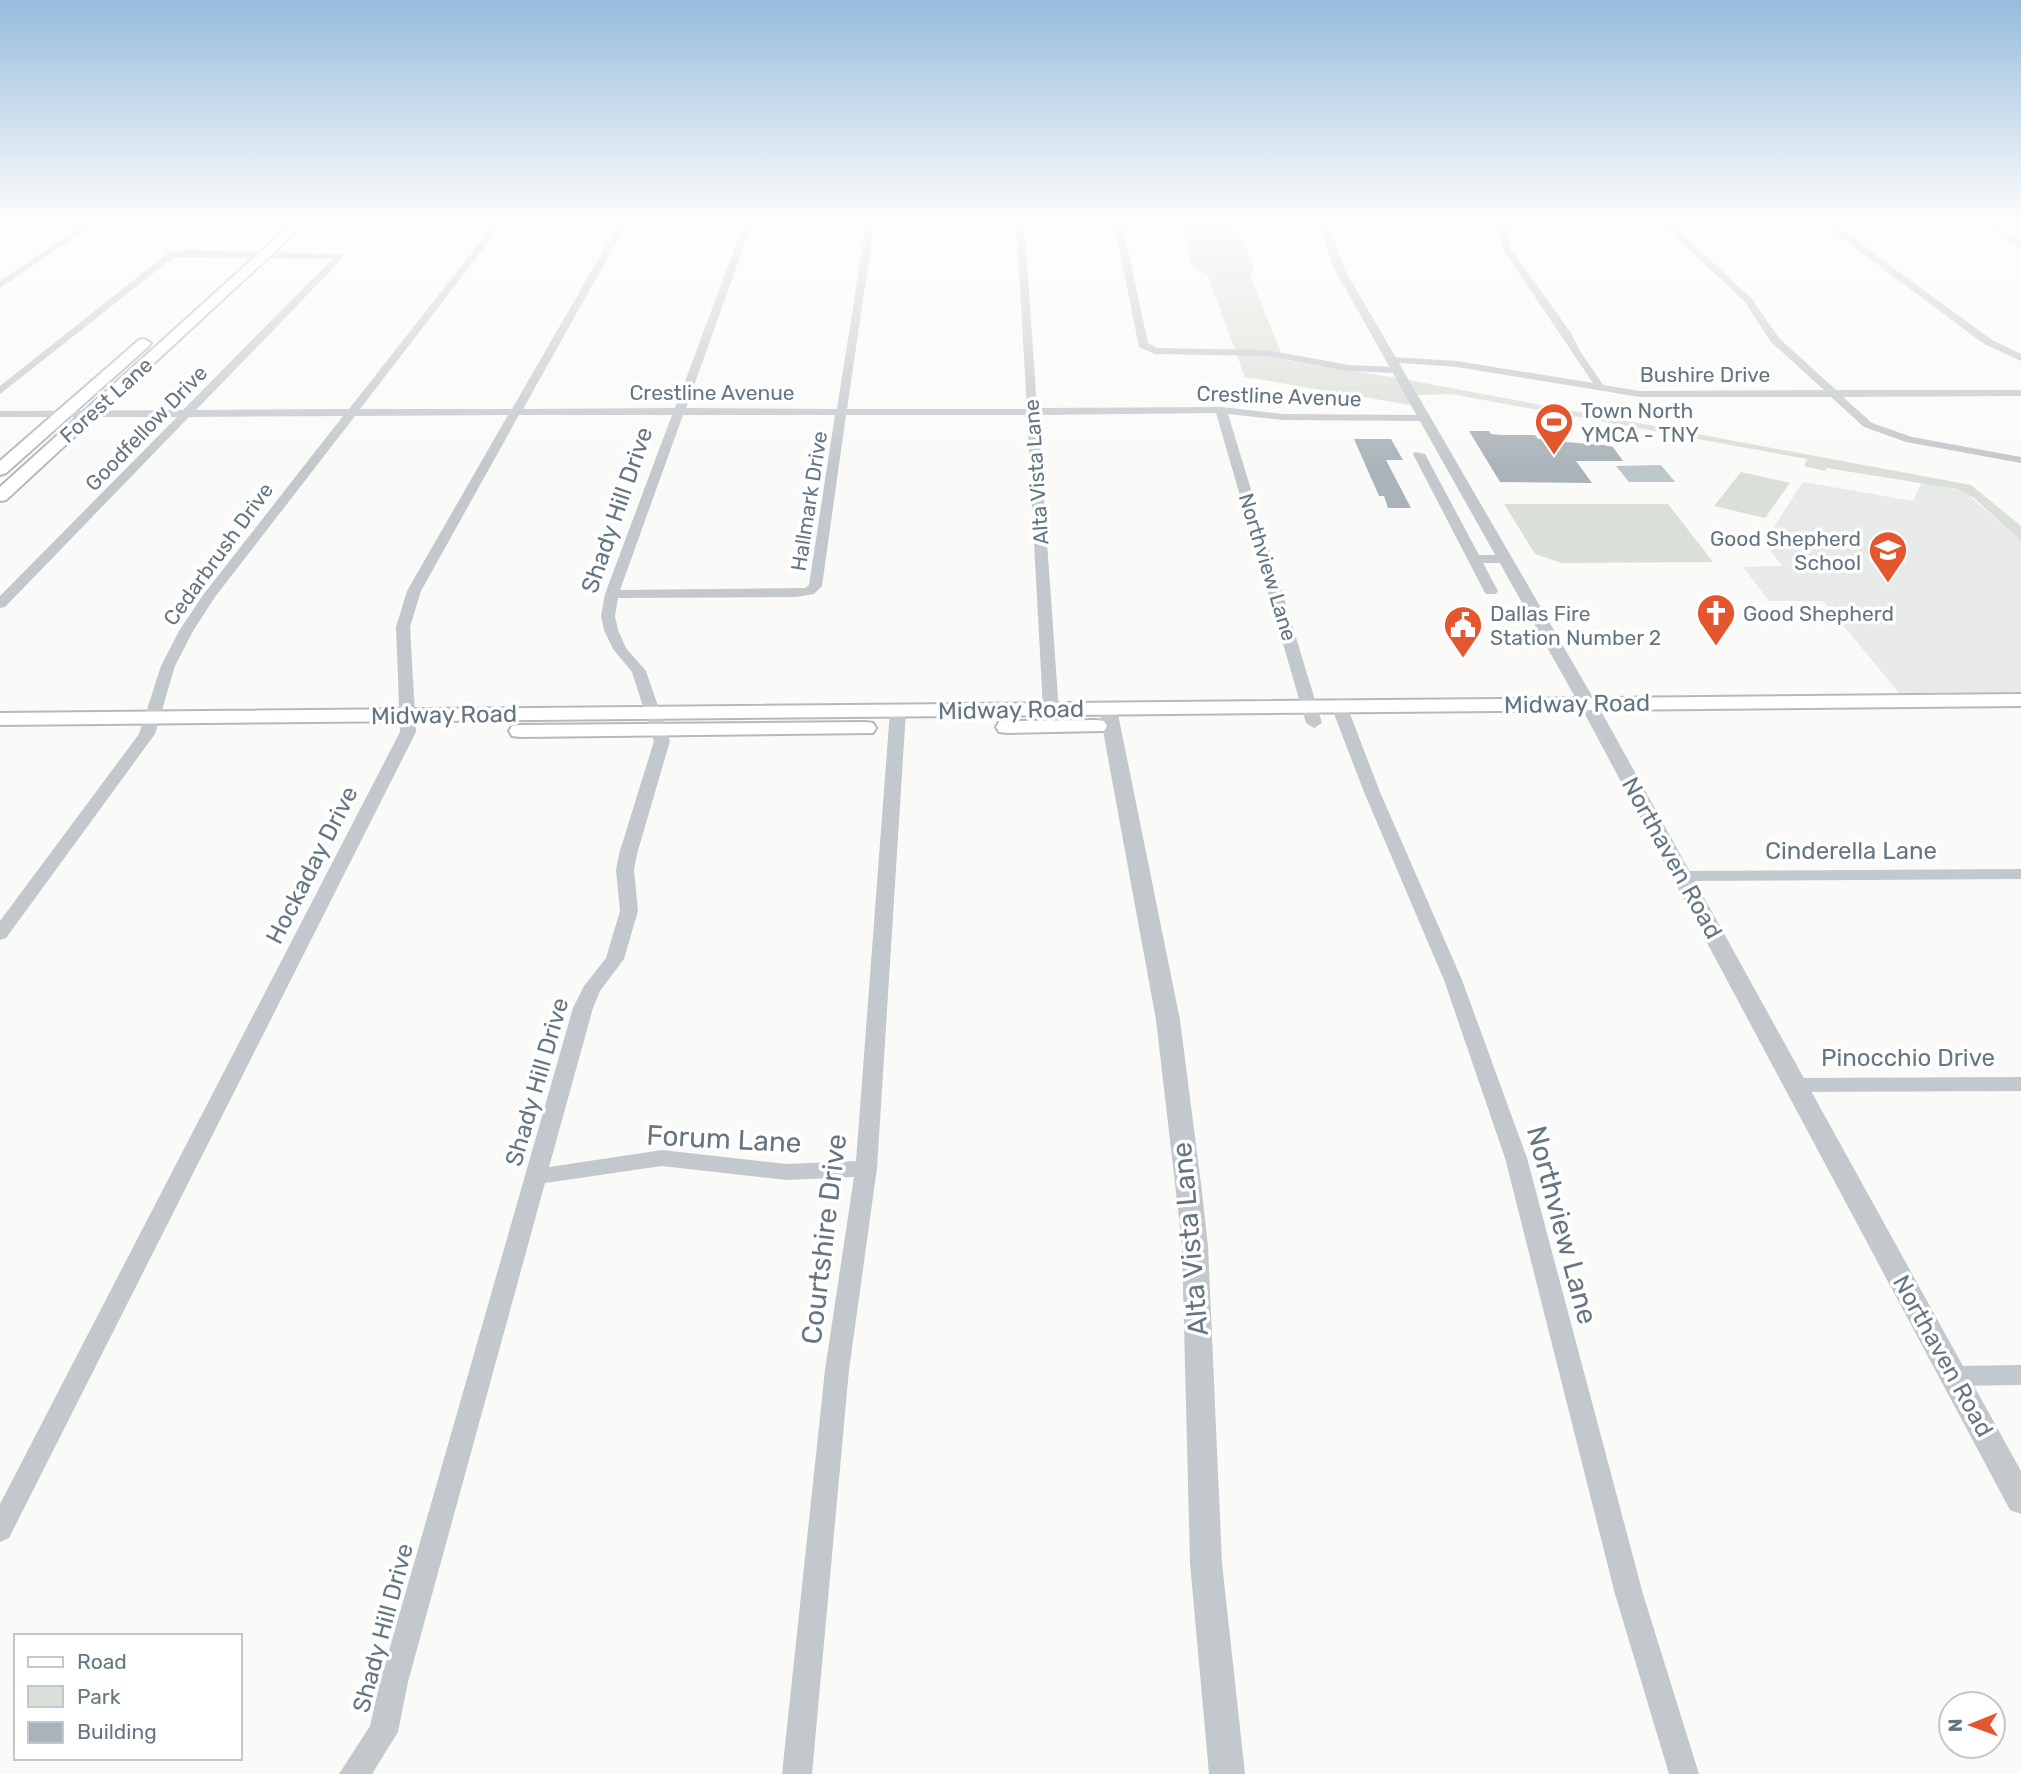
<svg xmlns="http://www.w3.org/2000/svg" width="2021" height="1774" viewBox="0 0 2021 1774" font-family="Rubik,sans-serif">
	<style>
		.built { fill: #e8e9e9 }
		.green { fill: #dadfd7 }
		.water { fill: #bbc7cb }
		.building { fill: #aab3b9 }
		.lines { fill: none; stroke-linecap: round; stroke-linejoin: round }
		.secondary-casing { stroke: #b3babf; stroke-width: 4 }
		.minor { fill: #c3c8cc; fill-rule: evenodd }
		.tertiary { fill: #c3c8cc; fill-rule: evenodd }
		.secondary { fill: #fff; fill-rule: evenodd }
		.labels { text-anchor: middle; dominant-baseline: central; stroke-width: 7; stroke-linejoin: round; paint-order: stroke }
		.far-street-label { font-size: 21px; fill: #657683; stroke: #fff }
		.far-poi-label { font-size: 21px; fill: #657683; stroke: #fff; text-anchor: start }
		.street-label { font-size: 24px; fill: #657683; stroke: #fff }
		.near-street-label { font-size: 28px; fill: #657683; stroke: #fff }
	</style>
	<rect width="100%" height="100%" fill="#fafaf8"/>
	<path class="built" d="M 1922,481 L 1965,492 L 2021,541 L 2021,692 L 1899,693 L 1823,601 L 1769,601 L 1743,567 L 1782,566 L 1764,542 L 1803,482 L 1913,501 Z"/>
	<path class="green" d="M 1183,218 L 1229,218 L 1253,263 L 1254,269 L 1250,276 L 1284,360 L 1397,378 L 1411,405 L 1245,377 L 1207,274 L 1194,269 L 1182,231 L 1181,227 L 1186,226 Z
		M 1408,380 L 1971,485 L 2021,526 L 2021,541 L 1974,498 L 1957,489 L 1827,468 L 1825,471 L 1804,466 L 1807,459 L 1451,394 L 1418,395 Z
		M 1741,472 L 1790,483 L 1765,518 L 1714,506 Z
		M 1504,504 L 1668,504 L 1713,562 L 1562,563 L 1535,554 Z"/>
	<path class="water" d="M 1661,465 L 1675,482 L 1629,482 L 1616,466 Z"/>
	<path class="building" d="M 1469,431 L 1489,431 L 1491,434 L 1502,435 L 1535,435 L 1538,439 L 1563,438 L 1565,442 L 1604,445 L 1613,447 L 1623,461 L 1576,461 L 1592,483 L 1500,482 Z
		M 1354,439 L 1391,439 L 1403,460 L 1386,460 L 1411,508 L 1388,508 L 1384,496 L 1379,496 Z"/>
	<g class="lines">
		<g class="secondary-casing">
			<path id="secondary" d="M 298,218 L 311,218 L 6,500 L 0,501 L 0,487 Z
				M 144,339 L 151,343 L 149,346 L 6,473 L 0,475 L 0,461 L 139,340 Z
				M 2021,694 L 2021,706 L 0,725 L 0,713 Z
				M 1096,720 L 1104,721 L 1107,726 L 1104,731 L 1007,733 L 999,732 L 996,727 L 999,722 L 1007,721 Z
				M 865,722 L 873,723 L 876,728 L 873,733 L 520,737 L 512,736 L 509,731 L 512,726 L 520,725 Z"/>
		</g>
		<path class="minor" d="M 93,218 L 103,218 L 0,288 L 0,281 Z
			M 499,218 L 507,218 L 360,409 L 512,409 L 622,218 L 630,218 L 523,409 L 675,408 L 746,218 L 754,218 L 686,408 L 837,409 L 867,218 L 875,218 L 847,409 L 1027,409 L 1016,218 L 1024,218 L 1037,408 L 1221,407 L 1283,414 L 1424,415 L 1430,418 L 1424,421 L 1283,420 L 1228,414 L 1322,723 L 1314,728 L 1306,723 L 1216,413 L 1038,415 L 1060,726 L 1057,729 L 1052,731 L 1044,726 L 1027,415 L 846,415 L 822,586 L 814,594 L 796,597 L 618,598 L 615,616 L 618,630 L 626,648 L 646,671 L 670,741 L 637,854 L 634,870 L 638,911 L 624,959 L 600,991 L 593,1008 L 549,1167 L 662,1150 L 787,1164 L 856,1161 L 890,711 L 898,706 L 906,711 L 877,1168 L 849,1370 L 812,1774 L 782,1774 L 825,1370 L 854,1177 L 787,1180 L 662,1166 L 545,1183 L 408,1682 L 398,1732 L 372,1774 L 339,1774 L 370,1726 L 380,1682 L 573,1008 L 584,986 L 606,958 L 620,911 L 616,870 L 619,854 L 654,741 L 632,672 L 613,649 L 604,630 L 601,616 L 605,594 L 672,415 L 519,415 L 421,591 L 410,627 L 416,732 L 9,1538 L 0,1542 L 0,1504 L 400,732 L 396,627 L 407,591 L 508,415 L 355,416 L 215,597 L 193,631 L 175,666 L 155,734 L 6,938 L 0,940 L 0,921 L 139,734 L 161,666 L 179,631 L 203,595 L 343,416 L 189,417 L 5,607 L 0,608 L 0,596 L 177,417 L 0,417 L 0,411 L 183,410 L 332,259 L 174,257 L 0,394 L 0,386 L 168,253 L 185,250 L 339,254 L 342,255 L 342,259 L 196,410 L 349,409 ZM 683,415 L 835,415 L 809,585 L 805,588 L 620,590 Z
			M 1113,218 L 1121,218 L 1148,343 L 1157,348 L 1266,350 L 1349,365 L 1397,367 L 1402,370 L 1397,373 L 1349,371 L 1266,356 L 1155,354 L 1139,347 Z
			M 1503,218 L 1511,218 L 1508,235 L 1510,248 L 1571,333 L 1580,351 L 1603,385 L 1640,391 L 1824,390 L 1771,342 L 1745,302 L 1656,218 L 1665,218 L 1751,298 L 1779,338 L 1836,390 L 2021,390 L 2021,396 L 1843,397 L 1872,423 L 1912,437 L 2021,457 L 2021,463 L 1906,442 L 1864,427 L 1831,397 L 1640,397 L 1457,367 L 1388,362 L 1387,360 L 1392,357 L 1457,361 L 1593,383 L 1502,248 L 1500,235 Z
			M 1815,218 L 1825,218 L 1992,340 L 2021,354 L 2021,361 L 1984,344 Z
			M 1973,218 L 1983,218 L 2021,242 L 2021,249 Z
			M 1415,452 L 1425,454 L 1479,555 L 1505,555 L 1511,559 L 1505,563 L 1483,563 L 1498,591 L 1496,594 L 1486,594 L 1484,591 L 1413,454 Z
			M 1339,701 L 1347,706 L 1380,792 L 1462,980 L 1527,1158 L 1643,1594 L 1699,1774 L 1669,1774 L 1615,1594 L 1505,1158 L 1444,980 L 1364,792 L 1331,706 Z
			M 2021,869 L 2021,879 L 1681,881 L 1672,876 L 1681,871 Z
			M 2021,1077 L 2021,1091 L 1795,1092 L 1788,1090 L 1785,1085 L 1788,1080 L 1795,1078 Z
			M 2021,1365 L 2021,1385 L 1954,1386 L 1945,1383 L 1942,1376 L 1945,1369 L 1954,1366 Z"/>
		<path class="tertiary" d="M 1316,218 L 1326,218 L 1345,270 L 1606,720 L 2021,1471 L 2021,1514 L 2010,1510 L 1588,720 L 1335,270 Z
			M 1108,704 L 1117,709 L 1180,1020 L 1202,1192 L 1208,1246 L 1222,1563 L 1245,1774 L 1209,1774 L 1190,1563 L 1182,1246 L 1176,1192 L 1156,1020 L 1099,709 Z"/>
		<use href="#secondary" class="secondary"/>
	</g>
	<linearGradient id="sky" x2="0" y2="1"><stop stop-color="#96bcdc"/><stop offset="0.47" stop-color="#fdfdfc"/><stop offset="1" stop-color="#fdfdfc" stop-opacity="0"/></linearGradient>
	<rect width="2021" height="467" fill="url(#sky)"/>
	<defs>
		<g id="stadium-pin" transform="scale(2.0125)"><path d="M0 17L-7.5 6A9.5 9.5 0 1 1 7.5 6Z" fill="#e4572e" stroke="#fff"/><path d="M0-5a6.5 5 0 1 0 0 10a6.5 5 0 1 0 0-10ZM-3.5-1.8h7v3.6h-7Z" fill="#fff"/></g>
		<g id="school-pin" transform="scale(2.0125)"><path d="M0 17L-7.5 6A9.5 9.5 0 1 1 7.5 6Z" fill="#e4572e" stroke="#fff"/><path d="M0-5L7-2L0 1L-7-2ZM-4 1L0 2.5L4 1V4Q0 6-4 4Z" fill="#fff"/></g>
		<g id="church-pin" transform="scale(2.0125)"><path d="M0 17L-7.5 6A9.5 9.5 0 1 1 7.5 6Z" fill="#e4572e" stroke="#fff"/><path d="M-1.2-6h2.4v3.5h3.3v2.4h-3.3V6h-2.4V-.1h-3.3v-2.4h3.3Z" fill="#fff"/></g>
		<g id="civic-pin" transform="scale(2.0125)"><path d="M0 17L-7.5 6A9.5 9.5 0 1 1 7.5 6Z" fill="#e4572e" stroke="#fff"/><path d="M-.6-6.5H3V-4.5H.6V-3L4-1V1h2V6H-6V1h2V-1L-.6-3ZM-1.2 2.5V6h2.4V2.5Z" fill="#fff"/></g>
	</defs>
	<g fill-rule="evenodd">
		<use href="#stadium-pin" x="1554" y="422"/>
		<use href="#school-pin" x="1888" y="550"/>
		<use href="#church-pin" x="1716" y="613"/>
		<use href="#civic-pin" x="1463" y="625"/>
	</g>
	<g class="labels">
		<g class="far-street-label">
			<text x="1705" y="374">Bushire Drive</text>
			<text x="712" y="392">Crestline Avenue</text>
			<text transform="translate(1279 396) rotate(2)">Crestline Avenue</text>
			<text transform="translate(106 400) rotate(-42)">Forest Lane</text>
			<text transform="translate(146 428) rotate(-46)">Goodfellow Drive</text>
			<text transform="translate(1036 472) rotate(-94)">Alta Vista Lane</text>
			<text transform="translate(809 501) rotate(-81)">Hallmark Drive</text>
			<text transform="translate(218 554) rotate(-54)">Cedarbrush Drive</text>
			<text transform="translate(1268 567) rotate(73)">Northview Lane</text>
		</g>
		<g class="far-poi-label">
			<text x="1581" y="410">Town North<tspan x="1581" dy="24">YMCA - TNY</tspan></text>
			<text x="1861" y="538" text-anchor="end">Good Shepherd<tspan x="1861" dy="24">School</tspan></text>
			<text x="1490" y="613">Dallas Fire<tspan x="1490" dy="24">Station Number 2</tspan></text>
			<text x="1743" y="613">Good Shepherd</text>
		</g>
		<g class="street-label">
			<text transform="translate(617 510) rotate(-71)">Shady Hill Drive</text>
			<text transform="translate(1577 704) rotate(-1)">Midway Road</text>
			<text transform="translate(1011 710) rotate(-1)">Midway Road</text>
			<text transform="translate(444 715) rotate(-1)">Midway Road</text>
			<text x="1851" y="851">Cinderella Lane</text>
			<text transform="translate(1672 858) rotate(61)">Northaven Road</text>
			<text transform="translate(312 865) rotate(-63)">Hockaday Drive</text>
			<text x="1908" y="1058">Pinocchio Drive</text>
			<text transform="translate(537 1082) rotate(-74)">Shady Hill Drive</text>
			<text transform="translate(1943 1356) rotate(61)">Northaven Road</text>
			<text transform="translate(383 1628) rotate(-75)">Shady Hill Drive</text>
		</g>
		<g class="near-street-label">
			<text transform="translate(724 1139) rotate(3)">Forum Lane</text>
			<text transform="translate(1562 1225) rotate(75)">Northview Lane</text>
			<text transform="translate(824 1239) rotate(-83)">Courtshire Drive</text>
			<text transform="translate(1190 1239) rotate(-95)">Alta Vista Lane</text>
		</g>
	</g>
	<rect x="14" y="1634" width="228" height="126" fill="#ffffff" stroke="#c1c8cd" stroke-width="2"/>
	<rect x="28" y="1657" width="35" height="10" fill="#ffffff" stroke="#c1c8cd" stroke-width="2"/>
	<text x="77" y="1669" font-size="21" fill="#657683">Road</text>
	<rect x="28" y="1686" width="35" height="21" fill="#dadfd7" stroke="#c1c8cd" stroke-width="2"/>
	<text x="77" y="1704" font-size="21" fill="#657683">Park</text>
	<rect x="28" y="1722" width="35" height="21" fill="#aab3b9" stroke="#c1c8cd" stroke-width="2"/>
	<text x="77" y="1739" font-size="21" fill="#657683">Building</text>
	<g transform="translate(1972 1725) rotate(269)"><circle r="33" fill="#ffffff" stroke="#c1c8cd" stroke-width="2"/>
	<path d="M0-5L12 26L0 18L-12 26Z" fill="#e4572e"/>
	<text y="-10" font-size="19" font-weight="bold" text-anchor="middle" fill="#657683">N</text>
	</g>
</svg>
